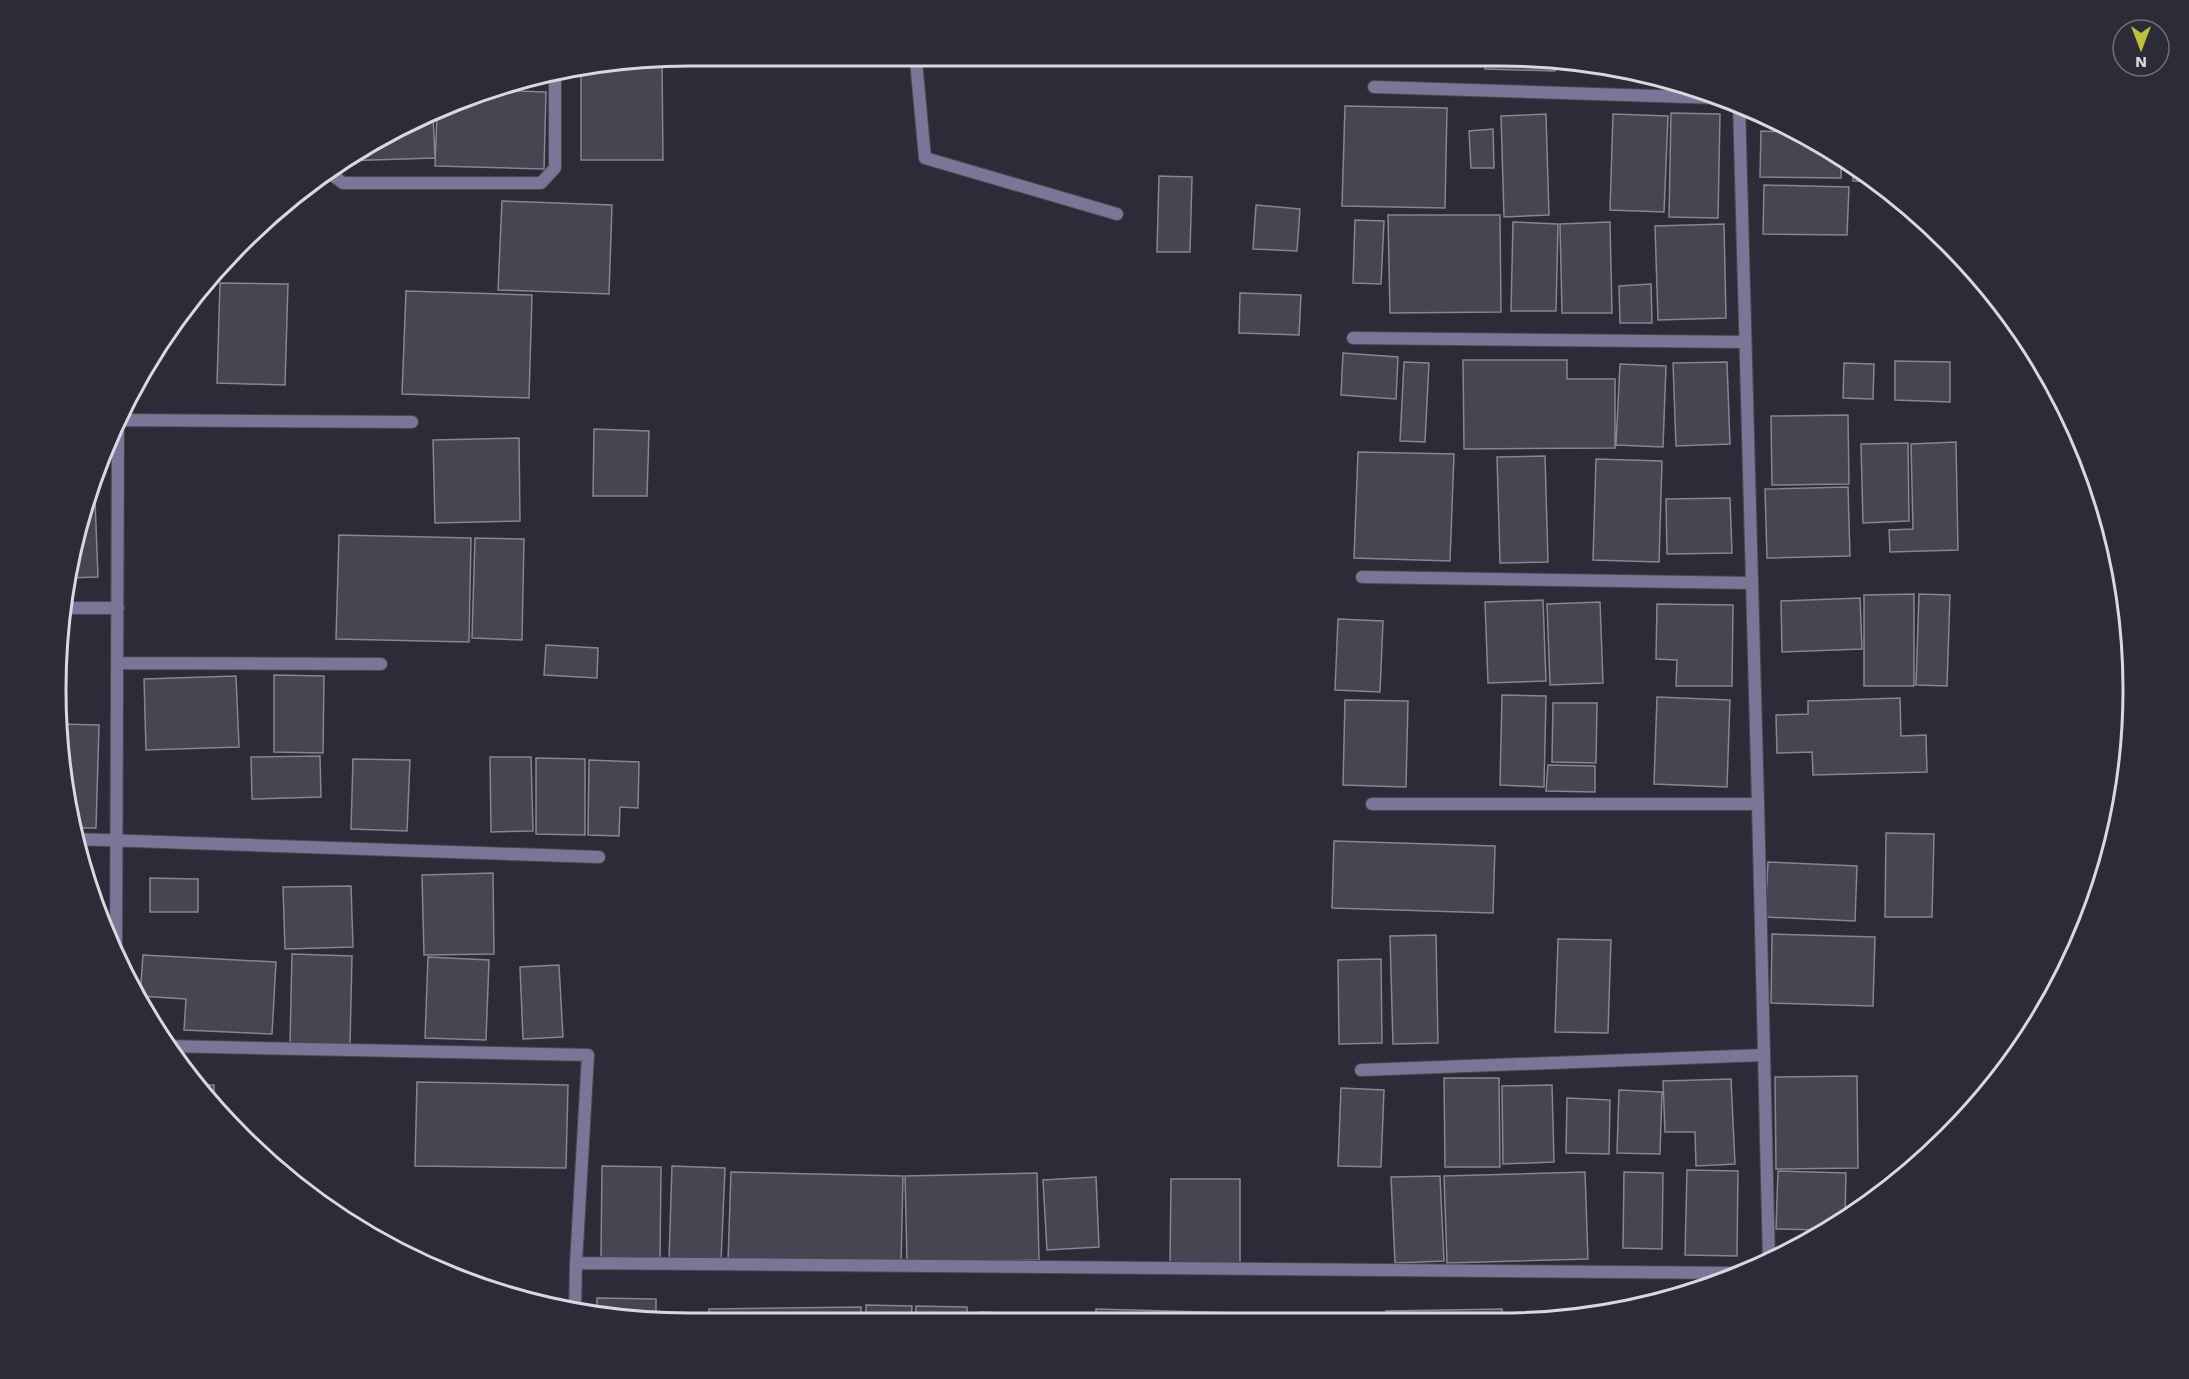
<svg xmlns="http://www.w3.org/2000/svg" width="2189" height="1379" viewBox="0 0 2189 1379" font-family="'Work Sans',sans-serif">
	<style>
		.building { fill: #464552; stroke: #868594; stroke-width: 1.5 }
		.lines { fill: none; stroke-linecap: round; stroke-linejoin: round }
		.street-casing { stroke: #484752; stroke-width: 14 }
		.street { stroke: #7a7697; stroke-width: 12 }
		.rim { fill: none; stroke: #d9d8e0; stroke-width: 3 }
	</style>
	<rect width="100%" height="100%" fill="#2c2b37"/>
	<path class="building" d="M 606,61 L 662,61 L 663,160 L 581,160 L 581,67 Z
		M 1485,61 L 1555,61 L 1555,71 L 1485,69 Z
		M 1560,61 L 1582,61 L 1596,65 L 1560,66 Z
		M 1616,70 L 1640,76 L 1616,76 Z
		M 485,90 L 546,92 L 544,169 L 435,166 L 437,113 Z
		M 1345,106 L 1447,108 L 1445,208 L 1342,206 Z
		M 1671,113 L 1720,114 L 1718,218 L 1669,217 Z
		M 1546,114 L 1549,215 L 1504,217 L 1501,116 Z
		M 1613,114 L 1668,116 L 1664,212 L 1610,210 Z
		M 433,115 L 435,158 L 340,161 Z
		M 1493,129 L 1494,168 L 1471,168 L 1469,131 Z
		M 1761,131 L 1790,132 L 1841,161 L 1841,178 L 1760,177 Z
		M 1853,168 L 1877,182 L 1853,181 Z
		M 1159,176 L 1192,177 L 1190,252 L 1157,252 Z
		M 1764,185 L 1849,187 L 1847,235 L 1763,234 Z
		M 502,201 L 612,205 L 609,294 L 498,290 Z
		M 1256,205 L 1300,209 L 1297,251 L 1253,249 Z
		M 1388,215 L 1500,215 L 1501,312 L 1390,313 Z
		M 1355,220 L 1384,221 L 1381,284 L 1353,283 Z
		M 1513,222 L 1558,224 L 1556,311 L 1511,311 Z
		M 1610,222 L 1612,313 L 1562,313 L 1560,224 Z
		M 1724,224 L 1726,318 L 1658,320 L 1655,226 Z
		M 220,283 L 288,284 L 285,385 L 217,383 Z
		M 1651,284 L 1652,323 L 1620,323 L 1619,286 Z
		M 406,291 L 532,295 L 529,398 L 402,394 Z
		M 1240,293 L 1301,295 L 1299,335 L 1239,333 Z
		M 1343,353 L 1398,357 L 1396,399 L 1341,395 Z
		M 1463,360 L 1567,360 L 1567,379 L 1615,379 L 1615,448 L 1464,449 Z
		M 1895,361 L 1950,362 L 1950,402 L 1895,400 Z
		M 1404,362 L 1429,363 L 1425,442 L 1400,441 Z
		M 1727,362 L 1730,444 L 1676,446 L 1673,363 Z
		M 1844,363 L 1874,364 L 1873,399 L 1843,398 Z
		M 1620,364 L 1666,366 L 1663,447 L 1616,445 Z
		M 1848,415 L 1849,484 L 1772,485 L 1771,416 Z
		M 594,429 L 649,431 L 647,496 L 593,496 Z
		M 519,438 L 520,521 L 435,523 L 433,440 Z
		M 1956,442 L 1958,550 L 1890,552 L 1889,530 L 1913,529 L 1911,444 Z
		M 1908,443 L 1909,521 L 1863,523 L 1861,444 Z
		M 1358,452 L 1454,454 L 1450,561 L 1354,558 Z
		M 1545,456 L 1548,562 L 1500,563 L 1497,457 Z
		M 1596,459 L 1662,461 L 1659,562 L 1593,560 Z
		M 94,474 L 98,577 L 66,578 L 68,566 L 89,485 Z
		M 1848,487 L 1850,556 L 1767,558 L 1765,489 Z
		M 1730,498 L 1732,553 L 1667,554 L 1666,499 Z
		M 339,535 L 471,538 L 469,642 L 336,639 Z
		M 475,538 L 524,539 L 522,640 L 472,638 Z
		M 1914,594 L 1914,686 L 1864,686 L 1864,595 Z
		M 1919,594 L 1950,595 L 1947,686 L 1916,685 Z
		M 1860,598 L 1862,649 L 1782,652 L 1781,601 Z
		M 1543,600 L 1546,681 L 1488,683 L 1485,602 Z
		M 1600,602 L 1603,683 L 1550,685 L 1547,604 Z
		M 1657,604 L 1733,605 L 1732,686 L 1676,686 L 1677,660 L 1656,659 Z
		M 1338,619 L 1383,621 L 1380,692 L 1335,690 Z
		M 546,645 L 598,648 L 597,678 L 544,675 Z
		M 274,675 L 324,676 L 323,753 L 274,752 Z
		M 236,676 L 239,747 L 146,750 L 144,679 Z
		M 1502,695 L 1546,696 L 1544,787 L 1500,785 Z
		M 1657,697 L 1730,700 L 1727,787 L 1654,784 Z
		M 1900,698 L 1901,736 L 1926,735 L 1927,772 L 1813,775 L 1812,752 L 1777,753 L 1776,715 L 1808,714 L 1808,701 Z
		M 1345,700 L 1408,701 L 1406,787 L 1343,785 Z
		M 1553,703 L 1597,703 L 1596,763 L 1552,762 Z
		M 60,724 L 99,725 L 96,828 L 74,828 Z
		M 320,756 L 321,797 L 252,799 L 251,757 Z
		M 490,757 L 531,757 L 533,831 L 491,832 Z
		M 536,758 L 585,759 L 585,835 L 536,834 Z
		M 353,759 L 410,760 L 407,831 L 351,829 Z
		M 589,760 L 639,762 L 638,808 L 620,807 L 619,836 L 588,835 Z
		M 1548,765 L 1595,766 L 1595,792 L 1546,791 Z
		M 1886,833 L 1934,834 L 1932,917 L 1885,917 Z
		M 1334,841 L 1495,846 L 1493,913 L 1332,908 Z
		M 1768,862 L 1857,866 L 1855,921 L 1765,917 Z
		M 493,873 L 494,954 L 424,955 L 422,875 Z
		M 150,878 L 198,879 L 198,912 L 150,912 Z
		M 351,886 L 353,947 L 285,949 L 283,887 Z
		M 1772,934 L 1875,937 L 1873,1006 L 1771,1003 Z
		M 1436,935 L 1438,1043 L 1393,1044 L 1390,936 Z
		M 1558,939 L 1611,940 L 1608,1033 L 1555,1032 Z
		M 292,954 L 352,956 L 350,1045 L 290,1043 Z
		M 143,955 L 276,962 L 272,1034 L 184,1030 L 186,999 L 140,996 Z
		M 428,957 L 489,960 L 486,1040 L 425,1038 Z
		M 1381,959 L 1382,1043 L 1339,1044 L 1338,960 Z
		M 559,965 L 563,1037 L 523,1039 L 520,967 Z
		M 1857,1076 L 1858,1168 L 1776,1169 L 1775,1077 Z
		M 1444,1078 L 1499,1078 L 1500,1167 L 1445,1167 Z
		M 1731,1079 L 1735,1164 L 1696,1166 L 1695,1132 L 1665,1132 L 1663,1081 Z
		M 417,1082 L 568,1085 L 566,1168 L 415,1166 Z
		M 198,1085 L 214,1085 L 214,1105 Z
		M 1552,1085 L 1554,1162 L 1503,1164 L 1502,1086 Z
		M 1341,1088 L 1384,1090 L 1381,1167 L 1338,1166 Z
		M 1619,1090 L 1662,1092 L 1660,1154 L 1617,1153 Z
		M 1567,1098 L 1610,1100 L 1609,1154 L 1566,1153 Z
		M 602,1166 L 661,1167 L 660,1259 L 601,1258 Z
		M 672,1166 L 725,1168 L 721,1261 L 669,1260 Z
		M 1687,1170 L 1738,1171 L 1737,1256 L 1685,1255 Z
		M 1778,1171 L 1846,1173 L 1845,1215 L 1822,1230 L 1776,1229 Z
		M 731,1172 L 903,1176 L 901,1266 L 728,1261 Z
		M 1585,1172 L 1588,1259 L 1447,1263 L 1444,1176 Z
		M 1624,1172 L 1663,1173 L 1662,1249 L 1623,1248 Z
		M 1037,1173 L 1039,1260 L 907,1263 L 905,1176 Z
		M 1440,1176 L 1444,1261 L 1395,1263 L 1391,1177 Z
		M 1096,1177 L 1099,1247 L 1047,1250 L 1043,1180 Z
		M 1171,1179 L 1240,1179 L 1240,1263 L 1170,1263 Z
		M 597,1298 L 656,1299 L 656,1318 L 607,1318 L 597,1315 Z
		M 866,1305 L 912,1306 L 911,1319 L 866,1319 Z
		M 1644,1305 L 1610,1311 L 1610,1307 Z
		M 916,1306 L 967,1307 L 967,1320 L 916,1319 Z
		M 861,1307 L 861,1319 L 709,1319 L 709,1309 Z
		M 1096,1309 L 1240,1313 L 1240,1321 L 1096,1320 Z
		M 1502,1309 L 1503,1322 L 1386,1321 L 1386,1311 Z
		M 1579,1311 L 1605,1312 L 1579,1316 Z
		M 980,1312 L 1030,1314 L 1030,1320 L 979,1320 Z
		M 1514,1314 L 1560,1315 L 1560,1319 L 1541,1322 L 1514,1322 Z"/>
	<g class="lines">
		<g class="street-casing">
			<path id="street" d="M 916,61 L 925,158 L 1117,214
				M 1374,87 L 1719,98
				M 1739,103 L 1758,804 L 1769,1262
				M 328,170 L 328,172 L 343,183 L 541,183 L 555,168 L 555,73
				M 1353,338 L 1745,342
				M 119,420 L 412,422
				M 1362,577 L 1752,583
				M 63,608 L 118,608
				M 117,663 L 381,664
				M 1372,804 L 1758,804
				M 75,839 L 599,857
				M 116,956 L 118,422
				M 165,1046 L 588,1055 L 576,1263
				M 1361,1070 L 1764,1055
				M 575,1310 L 576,1263 L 1740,1273"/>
		</g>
		<use href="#street" class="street"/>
	</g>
	<path d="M0 0H2189V1379H0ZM689 66H1500A623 623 0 0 1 2123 689V690A623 623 0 0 1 1500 1313H689A623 623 0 0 1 66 690V689A623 623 0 0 1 689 66Z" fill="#2c2b37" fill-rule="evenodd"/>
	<path class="rim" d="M689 66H1500A623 623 0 0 1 2123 689V690A623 623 0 0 1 1500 1313H689A623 623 0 0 1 66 690V689A623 623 0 0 1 689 66Z"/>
	<g transform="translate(2141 48) rotate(180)"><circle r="28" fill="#2c2b37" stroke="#71707b" stroke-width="1.5"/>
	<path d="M0-4.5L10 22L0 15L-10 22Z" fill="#bebf42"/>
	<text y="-9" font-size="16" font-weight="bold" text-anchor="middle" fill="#d9d8e0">N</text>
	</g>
</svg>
